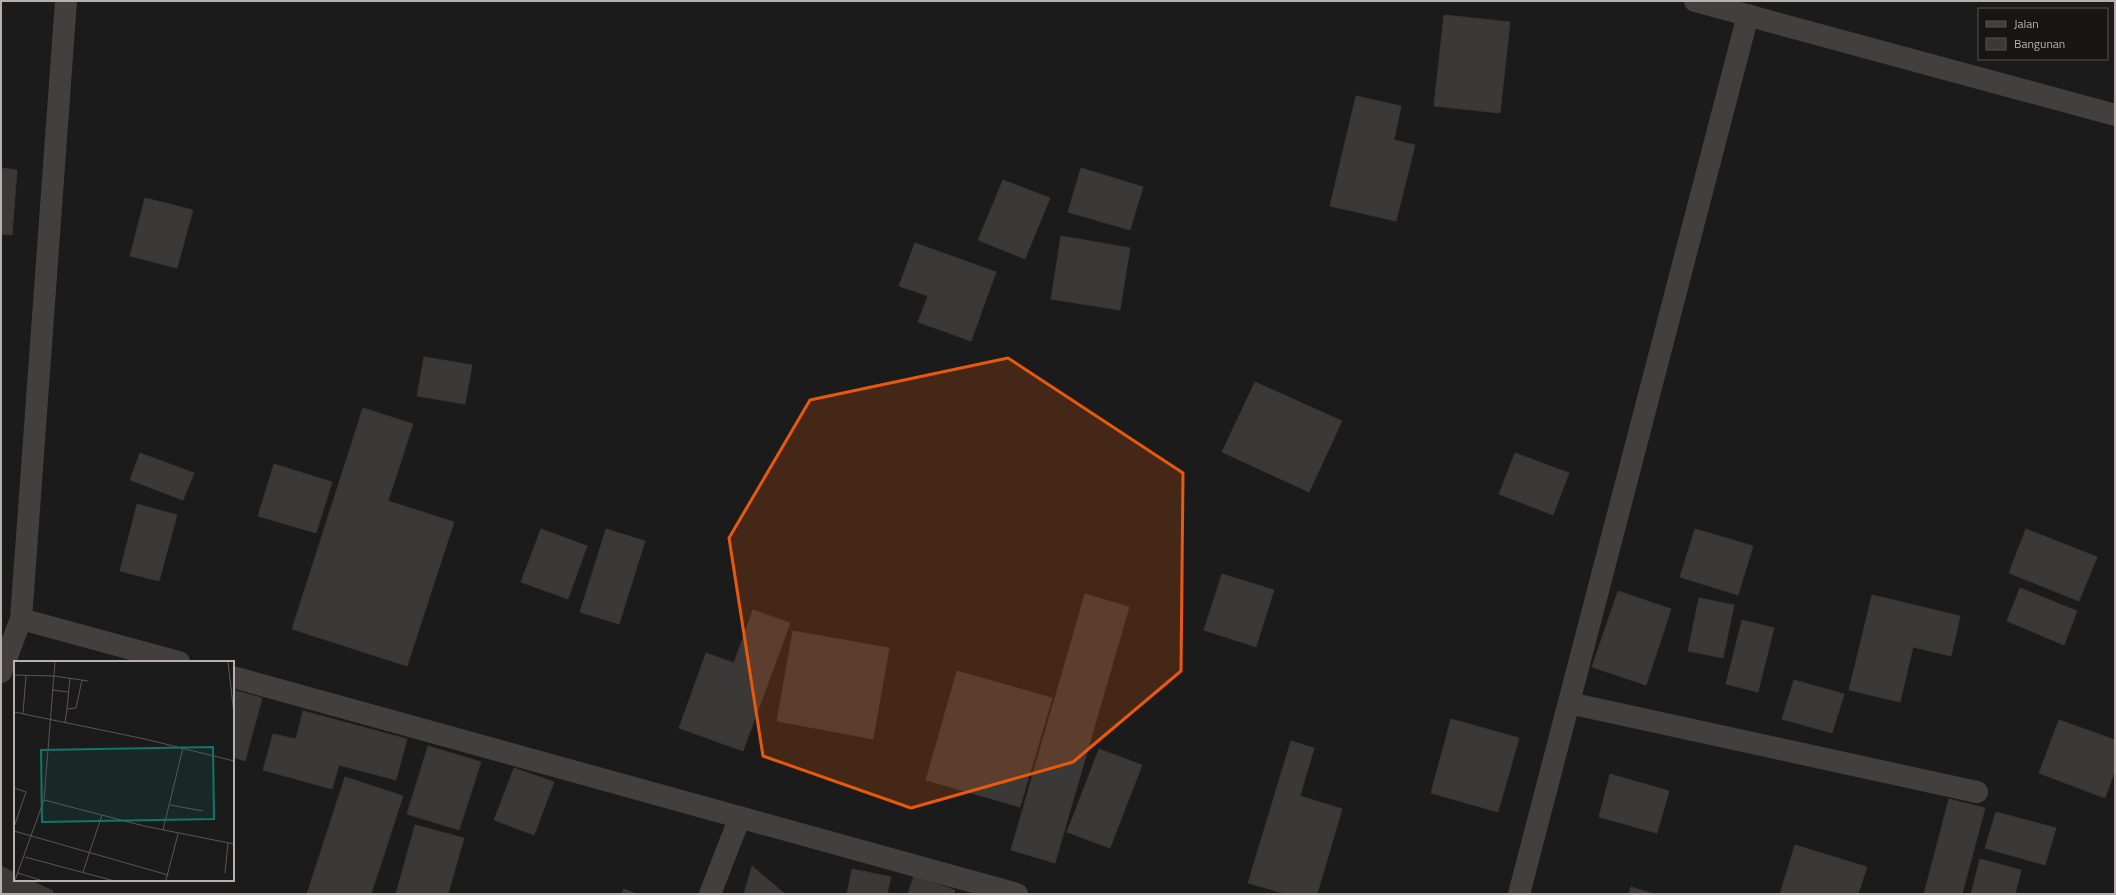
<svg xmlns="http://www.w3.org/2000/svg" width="2116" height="895" viewBox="0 0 2116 895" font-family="'Titillium Web',sans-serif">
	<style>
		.building { fill: #3b3838; stroke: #383635 }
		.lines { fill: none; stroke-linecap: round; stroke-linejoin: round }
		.minor { stroke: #433f3e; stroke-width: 22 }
		.marked { fill: #e8590c; fill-opacity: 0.2; stroke: #e8590c; stroke-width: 3; stroke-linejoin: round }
		.inset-road { fill: none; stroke: #5b5656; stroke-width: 1 }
		.view { fill: #0f766e; fill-opacity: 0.15; stroke: #0f766e; stroke-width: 2 }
		.inset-edge { fill: none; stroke: #baafaf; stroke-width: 2 }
	</style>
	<rect width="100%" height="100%" fill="#1c1b1b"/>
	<path class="building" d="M 1444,15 L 1510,22 L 1500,113 L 1434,106 Z
		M 1356,96 L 1401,106 L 1394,140 L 1415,145 L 1396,221 L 1330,206 Z
		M 1,168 L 17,170 L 12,235 L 1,234 Z
		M 1081,168 L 1143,187 L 1130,230 L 1068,212 Z
		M 1003,180 L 1050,198 L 1025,259 L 978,240 Z
		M 145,198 L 193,210 L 177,268 L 130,256 Z
		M 1061,236 L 1130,248 L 1120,310 L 1051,299 Z
		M 915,243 L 996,272 L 971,341 L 918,322 L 928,296 L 899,286 Z
		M 424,357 L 472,365 L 465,404 L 417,396 Z
		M 1255,382 L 1342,421 L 1309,492 L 1222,452 Z
		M 363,408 L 413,424 L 388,501 L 454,522 L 407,666 L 292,629 Z
		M 140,453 L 194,473 L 183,500 L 130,480 Z
		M 1515,453 L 1569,473 L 1553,515 L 1499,494 Z
		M 274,464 L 332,482 L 316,533 L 258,516 Z
		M 137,504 L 177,515 L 159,581 L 120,571 Z
		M 541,529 L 587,546 L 568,599 L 521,582 Z
		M 606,529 L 645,541 L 619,624 L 580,612 Z
		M 1695,529 L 1753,546 L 1738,595 L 1680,577 Z
		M 2026,529 L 2097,557 L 2079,601 L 2009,573 Z
		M 1222,574 L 1274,590 L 1256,647 L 1204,630 Z
		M 2020,588 L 2077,611 L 2064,645 L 2007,621 Z
		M 1618,591 L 1671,609 L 1646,685 L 1592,667 Z
		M 1085,594 L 1129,607 L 1055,863 L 1011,850 Z
		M 1872,595 L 1960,616 L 1951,656 L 1913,647 L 1900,702 L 1849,690 Z
		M 1699,598 L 1734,605 L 1723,658 L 1688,651 Z
		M 753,610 L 790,623 L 743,751 L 679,728 L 706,653 L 734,663 Z
		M 1742,620 L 1774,628 L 1758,692 L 1726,684 Z
		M 793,631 L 889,648 L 873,739 L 777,721 Z
		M 957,671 L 1052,698 L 1020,807 L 926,780 Z
		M 1794,680 L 1844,694 L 1832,733 L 1782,719 Z
		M 233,690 L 262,698 L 245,761 L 233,757 Z
		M 303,711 L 407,739 L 396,780 L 339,765 L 332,789 L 263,770 L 273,734 L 296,739 Z
		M 1451,719 L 1519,738 L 1498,812 L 1431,793 Z
		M 2059,720 L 2115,740 L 2115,770 L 2105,798 L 2039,773 Z
		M 1291,741 L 1314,748 L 1300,796 L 1342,809 L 1317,894 L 1287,894 L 1248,883 Z
		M 428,746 L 481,762 L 459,830 L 407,814 Z
		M 1099,749 L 1142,765 L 1110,848 L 1067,832 Z
		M 514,768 L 554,782 L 534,835 L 494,820 Z
		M 1610,774 L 1669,791 L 1657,833 L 1599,817 Z
		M 345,777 L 403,796 L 371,894 L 307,894 Z
		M 1949,799 L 1985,808 L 1962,894 L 1924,894 Z
		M 1996,812 L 2056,828 L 2045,865 L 1985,848 Z
		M 415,825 L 464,838 L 448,894 L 396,894 Z
		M 1795,845 L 1867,867 L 1858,894 L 1780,894 Z
		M 1980,859 L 2021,870 L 2015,894 L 1971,894 Z
		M 1,866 L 15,873 L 15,880 L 30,880 L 53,891 L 52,894 L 1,894 Z
		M 752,866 L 785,894 L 744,894 Z
		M 852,869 L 891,877 L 887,894 L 847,894 Z
		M 914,876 L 955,890 L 954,894 L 908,894 Z
		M 1631,887 L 1654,894 L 1629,894 Z
		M 624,889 L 636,894 L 622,894 Z"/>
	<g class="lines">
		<path class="minor" d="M 1695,1 L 2115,115
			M 21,619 L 179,662
			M 1,672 L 21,619 L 66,1
			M 233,677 L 1017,894
			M 1569,703 L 1977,792
			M 710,894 L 740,817
			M 1519,894 L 1748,15"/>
	</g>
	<path class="marked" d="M 1008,358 L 1183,473 L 1181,671 L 1073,762 L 911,808 L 763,756 L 729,538 L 810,400 Z"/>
	<g transform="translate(14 661)">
		<rect width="220" height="220" fill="#1c1b1b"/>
		<path class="inset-road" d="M 214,1 L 220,53M 0,14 L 40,15 L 74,20M 38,29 L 55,31M 53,48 L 56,17M 0,51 L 131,78 L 220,100M 9,52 L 12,15M 51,62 L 53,48 L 62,47 L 68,19M 0,127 L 12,131 L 0,166M 30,139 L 130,165 L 220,183M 156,144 L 189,150M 149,169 L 169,87M 0,170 L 154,214M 11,196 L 97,219M 69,211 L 88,154M 4,212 L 26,219M 211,212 L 214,182M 1,219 L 30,139 L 41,1M 152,219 L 164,173"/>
		<path class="view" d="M 199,86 L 200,158 L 28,161 L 27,89 Z"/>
		<rect width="220" height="220" class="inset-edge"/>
	</g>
	<rect width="2116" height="895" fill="none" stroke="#baafaf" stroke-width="4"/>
	<rect x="1978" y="8" width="130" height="52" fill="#171615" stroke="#585353"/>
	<rect x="1986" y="21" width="20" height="6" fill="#433f3e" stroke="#585353"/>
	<text x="2014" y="28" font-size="12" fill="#baafaf">Jalan</text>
	<rect x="1986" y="38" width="20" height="12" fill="#3b3838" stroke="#585353"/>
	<text x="2014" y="48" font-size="12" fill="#baafaf">Bangunan</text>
</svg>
